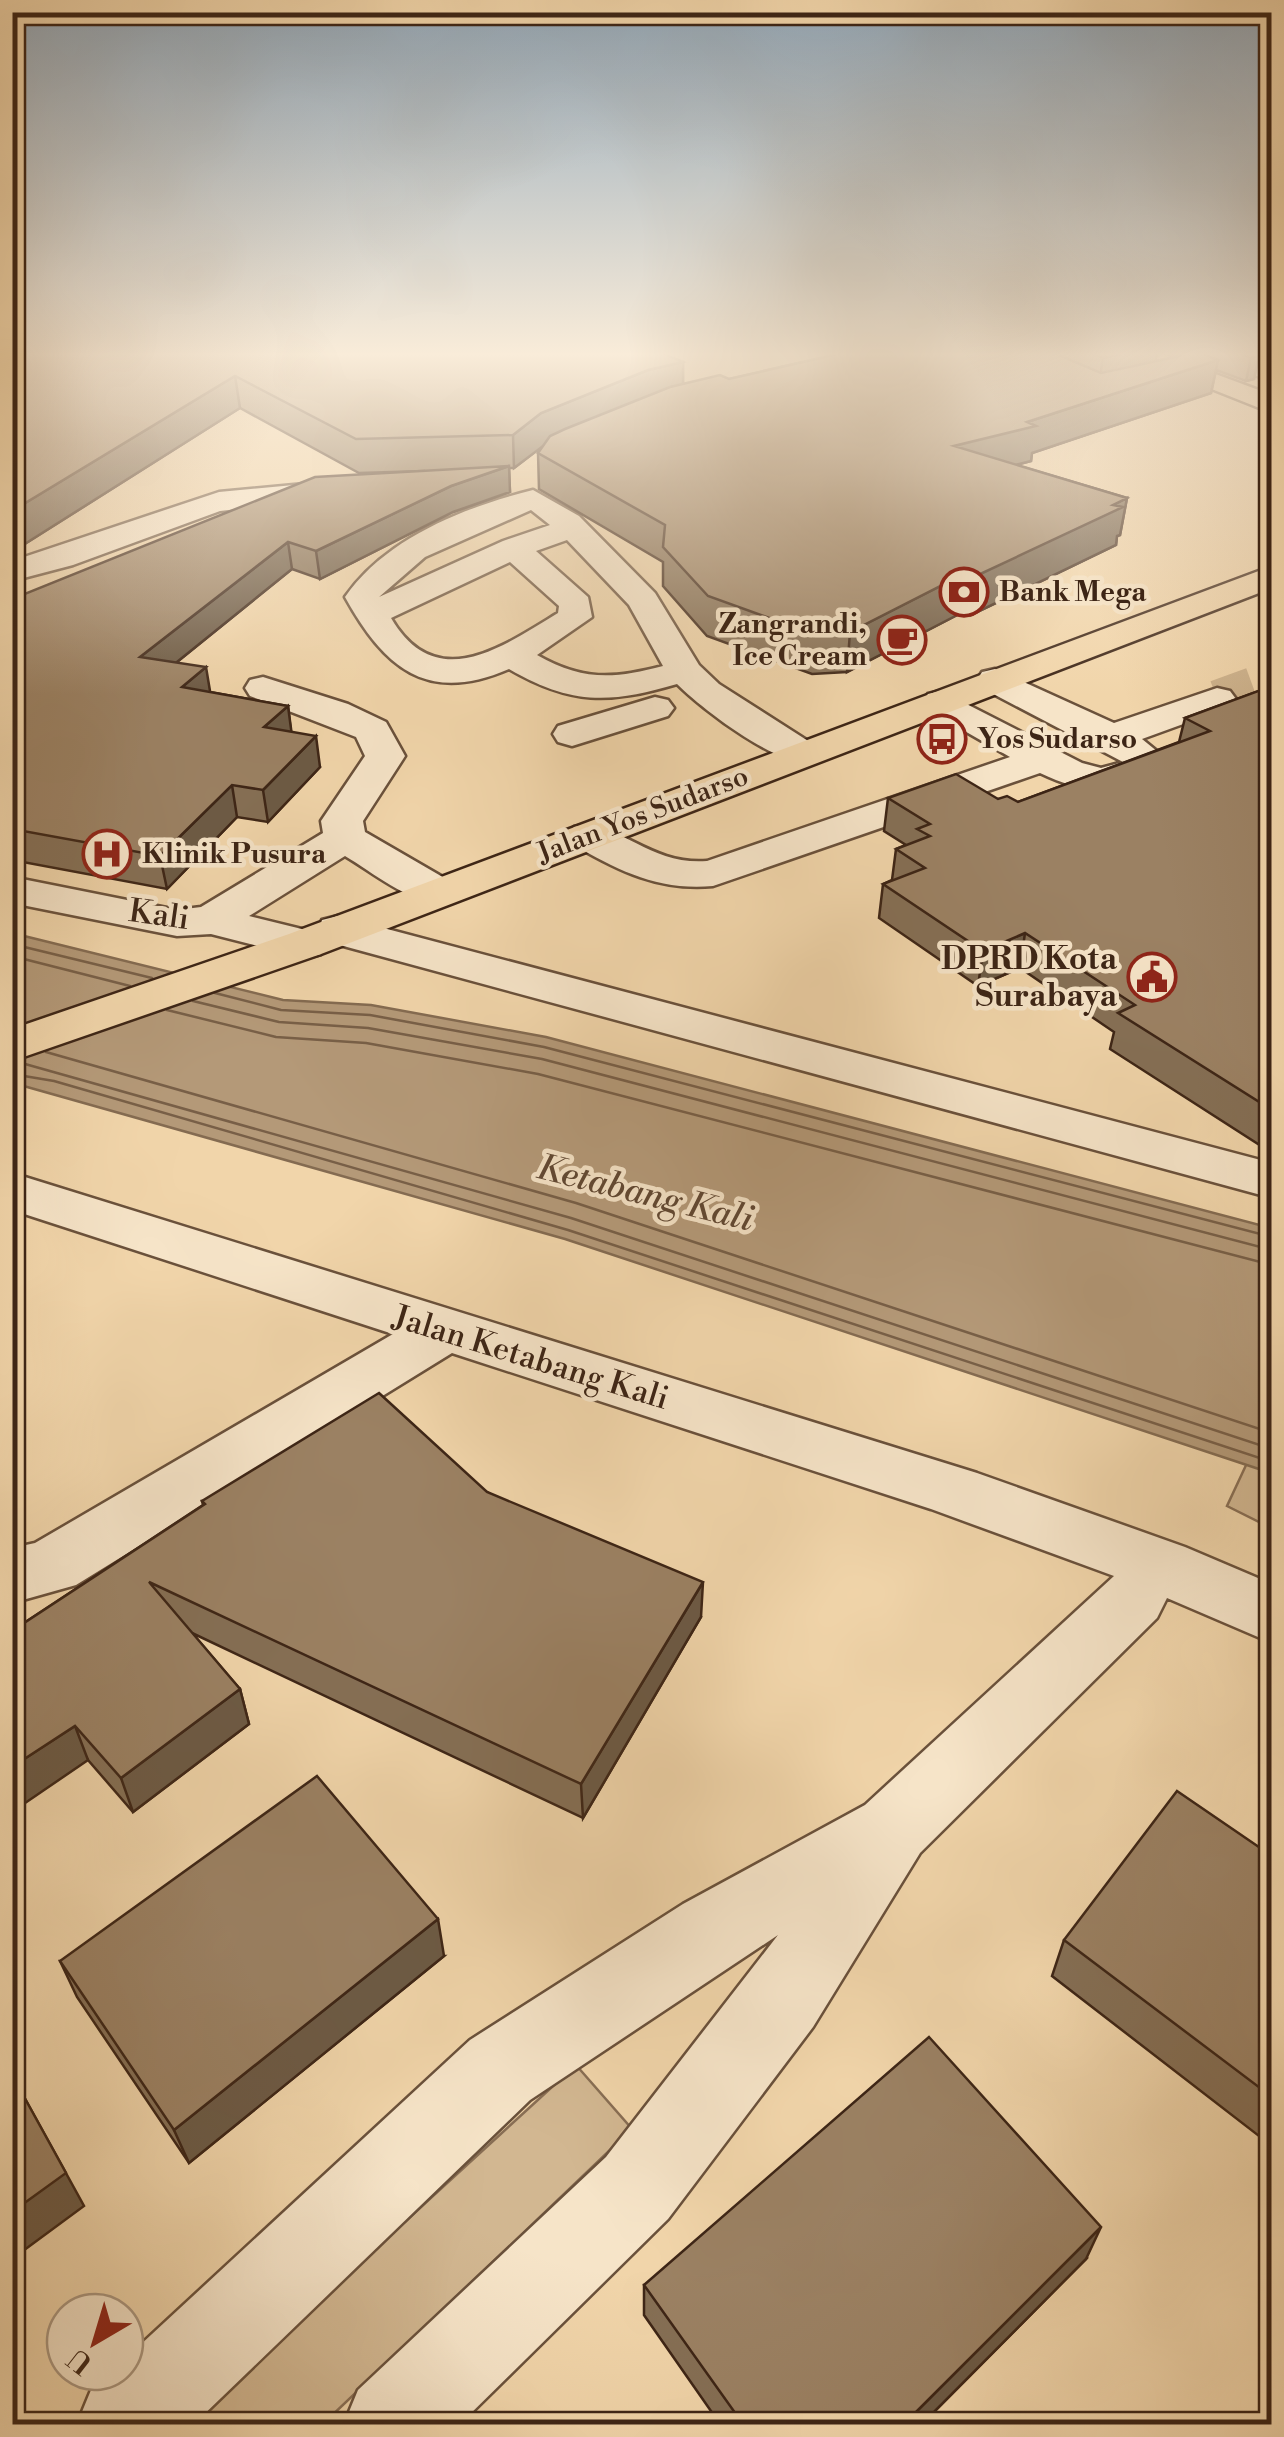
<svg xmlns="http://www.w3.org/2000/svg" width="1284" height="2437" viewBox="0 0 1284 2437" font-family="'Libre Bodoni',serif">
	<style>
		.green { fill: #d2b791; stroke: #886e54; stroke-width: 2.5 }
		.water { fill: #b49978; stroke: #846b51; stroke-width: 2.5 }
		.lines { fill: none; stroke-linecap: round; stroke-linejoin: round }
		.shore { stroke: #785f47; stroke-width: 2.5 }
		.minor-tunnel { stroke: #cdb28c; stroke-width: 38; stroke-dasharray: 38 19; stroke-linecap: butt }
		.minor-casing { stroke: #6a513b; stroke-width: 5 }
		.major-casing { stroke: #3d2516; stroke-width: 5 }
		.minor { fill: #f6e4c8; fill-rule: evenodd }
		.major { fill: #f1d5aa; fill-rule: evenodd }
		.wall { fill: #856f55; stroke: #3d2516; stroke-width: 2.5 }
		.shaded-wall { fill: #6c5a45; stroke: #3d2516; stroke-width: 2.5 }
		.building { fill: #9b8163; stroke: #3d2516; stroke-width: 2.5 }
		.labels { text-anchor: middle; dominant-baseline: central; stroke-width: 9; stroke-linejoin: round; paint-order: stroke }
		.far-poi-label { font-size: 28px; font-weight: bold; fill: #3d2516; stroke: #f6e4c8; text-anchor: start }
		.far-street-label { font-size: 28px; fill: #3d2516; stroke: #f6e4c8 }
		.street-label { font-size: 32px; fill: #3d2516; stroke: #f6e4c8 }
		.poi-label { font-size: 32px; font-weight: bold; fill: #3d2516; stroke: #f6e4c8; text-anchor: end }
		.water-label { font-size: 35px; font-style: italic; fill: #614833; stroke: #f6e4c8 }
	</style>
	<rect width="100%" height="100%" fill="#f1d5aa"/>
	<filter id="stains"><feTurbulence type="fractalNoise" baseFrequency=".002" numOctaves="4"/><feColorMatrix values="0 0 0 0 .2 0 0 0 0 .09 0 0 0 0 .02 0 0 0 .5 -.17"/></filter>
	<radialGradient id="worn" r=".72"><stop offset=".6" stop-color="#630" stop-opacity="0"/><stop offset="1" stop-color="#630" stop-opacity=".3"/></radialGradient>
	<path class="green" d="M 1247,1463 L 1271,1473 L 1271,1528 L 1227,1506 Z
		M 576,2065 L 632,2129 L 323,2424 L 184,2424 Z"/>
	<path class="water" d="M 12,933 L 283,1000 L 371,1005 L 546,1037 L 1271,1228 L 1271,1473 L 565,1239 L 13,1083 Z"/>
	<g class="lines">
		<path class="shore" d="M 12,944 L 152,978
			M 12,956 L 130,986
			M 215,993 L 281,1010 L 370,1015 L 544,1047 L 1272,1237
			M 193,1001 L 279,1022 L 368,1028 L 542,1059 L 1272,1250
			M 167,1010 L 276,1037 L 366,1043 L 538,1074 L 1272,1265
			M 46,1052 L 576,1203 L 1272,1433
			M 18,1062 L 571,1218 L 1272,1449
			M 12,1074 L 54,1081 L 568,1230 L 1272,1462"/>
		<path class="minor-tunnel" d="M 1217,699 L 1272,679"/>
		<g class="minor-casing">
			<path id="minor" d="M 1201,353 L 1239,353 L 1272,365 L 1272,382 Z
				M 347,480 L 362,489 L 358,495 L 220,511 L 73,565 L 12,581 L 12,561 L 219,492 Z
				M 533,490 L 579,516 L 655,593 L 699,665 L 719,684 L 816,746 L 822,754 L 816,762 C 782,771 702,709 677,684 C 609,704 571,705 509,669 C 426,705 384,667 345,597 C 386,538 465,507 533,490 ZM 531,510 L 550,525 L 503,541 L 379,597 L 425,557 ZM 567,540 L 629,605 L 663,666 C 614,679 582,681 537,655 L 592,617 L 588,597 L 536,551 ZM 510,562 L 559,606 L 558,613 C 502,647 436,695 391,618 Z
				M 995,669 L 1114,723 L 1217,688 L 1230,691 L 1236,699 L 1230,707 L 1142,739 L 1169,761 C 1139,804 1081,793 1040,773 L 713,886 C 659,891 619,871 574,845 L 568,836 L 574,827 C 615,817 649,866 707,861 L 1010,757 L 928,710 L 922,702 L 928,694 L 941,691 L 1082,763 L 1101,768 L 1123,762 L 982,688 L 977,680 L 982,672 Z
				M 263,677 L 348,704 L 386,722 L 405,756 L 363,821 L 365,832 L 453,883 L 459,892 L 453,901 C 416,910 376,874 345,856 L 249,916 L 318,933 L 322,920 L 338,916 L 1272,1163 L 1272,1198 L 325,941 L 321,954 L 305,958 L 211,934 L 177,936 L 12,903 L 12,877 L 177,910 L 201,907 L 323,833 L 321,821 L 365,756 L 356,737 L 250,696 L 245,688 L 250,680 Z
				M 655,697 L 668,700 L 674,708 L 668,716 L 572,746 L 558,742 L 553,734 L 558,726 Z
				M 12,1173 L 977,1473 L 1185,1547 L 1272,1584 L 1272,1643 L 1167,1598 L 1157,1618 L 920,1853 L 813,2027 L 668,2219 L 460,2424 L 344,2424 L 358,2390 L 606,2157 L 778,1935 L 530,2100 L 194,2424 L 77,2424 L 91,2390 L 111,2372 L 125,2372 L 125,2359 L 470,2040 L 683,1904 L 865,1805 L 1114,1576 L 931,1509 L 452,1353 L 76,1585 L 12,1603 L 12,1548 L 35,1543 L 393,1334 L 12,1210 Z"/>
		</g>
		<g class="major-casing">
			<path id="major" d="M 1121,353 L 1159,353 L 1272,395 L 1272,413 Z
				M 1272,566 L 1272,588 L 321,954 L 12,1061 L 12,1029 L 289,934 Z"/>
		</g>
		<use href="#minor" class="minor"/>
		<use href="#major" class="major"/>
	</g>
	<path class="wall" d="M 12,353 L 683,362 L 683,384 L 729,379 L 842,353 L 1157,353 L 1155,361 L 1179,356 L 1171,353 L 1272,353 L 1272,361 L 1258,356 L 1254,379 L 1246,381 L 1216,370 L 1211,393 L 1032,453 L 1031,461 L 1016,465 L 1127,498 L 1120,535 L 1117,536 L 1116,545 L 971,615 L 963,612 L 847,672 L 812,674 L 707,636 L 663,586 L 663,562 L 539,489 L 538,453 L 544,445 L 514,468 L 509,468 L 510,492 L 453,512 L 320,579 L 292,569 L 177,662 L 210,692 L 288,706 L 291,732 L 320,767 L 268,822 L 237,817 L 167,889 L 12,860 L 12,599 L 425,471 L 359,473 L 240,408 L 12,552 Z
		M 1272,686 L 1272,1153 L 1110,1049 L 1114,1032 L 1020,968 L 978,986 L 879,918 L 883,884 L 892,880 L 896,849 L 906,845 L 884,831 L 888,798 L 998,799 L 1018,802 L 1179,742 L 1185,718 Z
		M 487,1492 L 701,1617 L 583,1818 L 192,1633 L 240,1689 L 249,1724 L 133,1812 L 88,1760 L 12,1631 L 203,1505 L 202,1501 Z
		M 1272,1856 L 1272,2146 L 1052,1976 L 1064,1940 Z
		M 444,1956 L 189,2163 L 77,1997 L 60,1961 Z
		M 1086,2259 L 922,2424 L 720,2424 L 644,2315 L 644,2285 Z"/>
	<path class="shaded-wall" d="M 1127,353 L 1157,353 L 1154,370 L 1099,382 L 1103,358 Z
		M 1259,355 L 1254,379 L 1246,381 L 1251,358 Z
		M 1218,360 L 1211,393 L 1032,453 L 1031,461 L 950,482 L 954,446 Z
		M 683,362 L 683,393 L 543,446 L 514,468 L 513,435 L 541,413 L 648,370 Z
		M 235,376 L 240,408 L 12,552 L 12,511 Z
		M 509,466 L 510,492 L 453,512 L 320,579 L 316,551 L 451,486 Z
		M 1127,498 L 1120,535 L 1117,536 L 1116,545 L 971,615 L 976,576 Z
		M 288,542 L 292,569 L 146,687 L 140,657 Z
		M 968,572 L 963,612 L 847,672 L 850,632 Z
		M 206,667 L 211,697 L 182,687 Z
		M 288,706 L 292,736 L 264,727 Z
		M 316,736 L 320,767 L 268,822 L 263,790 Z
		M 232,785 L 237,817 L 167,889 L 160,856 Z
		M 1025,933 L 1020,968 L 978,986 L 983,951 Z
		M 703,1582 L 701,1617 L 583,1818 L 581,1784 Z
		M 240,1689 L 249,1724 L 133,1812 L 121,1778 Z
		M 75,1726 L 88,1760 L 12,1812 L 12,1767 Z
		M 438,1919 L 444,1956 L 189,2163 L 174,2130 Z
		M 12,2075 L 84,2206 L 12,2259 Z
		M 1101,2227 L 1086,2259 L 922,2424 L 904,2424 Z"/>
	<path class="building" d="M 12,353 L 662,353 L 683,362 L 648,370 L 541,413 L 513,435 L 356,439 L 235,376 L 12,511 Z
		M 842,353 L 1054,353 L 1101,373 L 1194,353 L 1201,353 L 1218,360 L 1027,422 L 1036,426 L 954,446 L 1127,498 L 1113,505 L 1123,507 L 976,576 L 968,572 L 850,632 L 814,634 L 708,596 L 663,547 L 665,525 L 538,453 L 550,436 L 565,429 L 670,387 L 720,375 L 729,379 Z
		M 1090,353 L 1127,353 L 1103,358 Z
		M 1239,353 L 1255,353 L 1259,355 L 1251,358 Z
		M 509,466 L 451,486 L 316,551 L 288,542 L 140,657 L 206,667 L 182,687 L 288,706 L 264,727 L 316,736 L 263,790 L 232,785 L 160,856 L 12,829 L 12,599 L 315,477 Z
		M 1272,686 L 1272,1110 L 1118,1013 L 1135,1005 L 1025,933 L 983,951 L 883,884 L 925,868 L 896,849 L 930,836 L 917,829 L 930,824 L 888,798 L 956,774 L 998,799 L 1007,796 L 1018,802 L 1210,731 L 1185,718 Z
		M 379,1393 L 487,1492 L 703,1582 L 581,1784 L 149,1582 L 240,1689 L 121,1778 L 75,1726 L 12,1767 L 12,1631 L 205,1504 L 202,1501 Z
		M 317,1776 L 438,1919 L 174,2130 L 60,1961 Z
		M 1177,1791 L 1272,1856 L 1272,2097 L 1064,1940 Z
		M 929,2037 L 1101,2227 L 904,2424 L 743,2424 L 644,2285 Z
		M 12,2075 L 66,2173 L 12,2212 Z"/>
	<linearGradient id="sky" x2="0" y2="1"><stop stop-color="#93a9bb"/><stop offset="0.51" stop-color="#f9ecd9"/><stop offset="1" stop-color="#f9ecd9" stop-opacity="0"/></linearGradient>
	<rect width="1284" height="695" fill="url(#sky)"/>
	<defs>
		<g id="bank-ring" transform="scale(2.5)"><circle r="9.5" fill="#f6e4c8" stroke="#8f2418" stroke-width="1.5"/><path d="M-6-4H6V4H-6ZM0-2.3a2.3 2.3 0 1 0 0 4.6a2.3 2.3 0 1 0 0-4.6Z" fill="#8f2418"/></g>
		<g id="cafe-ring" transform="scale(2.5)"><circle r="9.5" fill="#f6e4c8" stroke="#8f2418" stroke-width="1.5"/><path d="M-5.5-4.5H6V0H3Q3 3.5 0 3.5H-2.5Q-5.5 3.5-5.5 0ZM3-3.2v2h1.7v-2ZM-6 4.5H4V6H-6Z" fill="#8f2418"/></g>
		<g id="bus-ring" transform="scale(2.5)"><circle r="9.5" fill="#f6e4c8" stroke="#8f2418" stroke-width="1.5"/><path d="M-5-6H5V4H4V6H2V4H-2V6H-4V4H-5ZM-3.5-4V0h7V-4ZM-3.5 1.2v1.5H-2V1.2ZM2 1.2v1.5H3.5V1.2Z" fill="#8f2418"/></g>
		<g id="hospital-ring" transform="scale(2.5)"><circle r="9.5" fill="#f6e4c8" stroke="#8f2418" stroke-width="1.5"/><path d="M-5-5h3v3.5h4V-5h3V5h-3V1.5h-4V5h-3Z" fill="#8f2418"/></g>
		<g id="civic-ring" transform="scale(2.5)"><circle r="9.5" fill="#f6e4c8" stroke="#8f2418" stroke-width="1.5"/><path d="M-.6-6.5H3V-4.5H.6V-3L4-1V1h2V6H-6V1h2V-1L-.6-3ZM-1.2 2.5V6h2.4V2.5Z" fill="#8f2418"/></g>
	</defs>
	<g fill-rule="evenodd">
		<use href="#bank-ring" x="964" y="592"/>
		<use href="#cafe-ring" x="902" y="640"/>
		<use href="#bus-ring" x="942" y="739"/>
		<use href="#hospital-ring" x="107" y="854"/>
		<use href="#civic-ring" x="1152" y="977"/>
	</g>
	<g class="labels">
		<g class="far-poi-label">
			<text x="999" y="592">Bank Mega</text>
			<text x="867" y="624" text-anchor="end">Zangrandi,<tspan x="867" dy="32">Ice Cream</tspan></text>
			<text x="977" y="739">Yos Sudarso</text>
			<text x="142" y="854">Klinik Pusura</text>
		</g>
		<g class="far-street-label">
			<text transform="translate(643 815) rotate(-21)">Jalan Yos Sudarso</text>
		</g>
		<g class="street-label">
			<text transform="translate(159 915) rotate(8)">Kali</text>
			<text transform="translate(531 1358) rotate(17)">Jalan Ketabang Kali</text>
		</g>
		<g class="poi-label">
			<text x="1117" y="959">DPRD Kota<tspan x="1117" dy="37">Surabaya</tspan></text>
		</g>
		<g class="water-label">
			<text transform="translate(645 1194) rotate(14)">Ketabang Kali</text>
		</g>
	</g>
	<rect width="1284" height="2437" fill="none" stroke="#f1d5aa" stroke-width="50"/>
	<rect x="15" y="15" width="1254" height="2407" fill="none" stroke="#3d2516" stroke-width="5"/>
	<rect x="25" y="25" width="1234" height="2387" fill="none" stroke="#3d2516" stroke-width="2.5"/>
	<g transform="translate(95 2342) rotate(218)"><circle r="48" fill="#f6e4c8" stroke="#ac9881" stroke-width="2.5"/>
	<path d="M0-8L18 38L0 25L-18 38Z" fill="#8f2418"/>
	<text y="-15" font-size="28" font-weight="bold" text-anchor="middle" fill="#3d2516">U</text>
	</g>
	<rect width="100%" height="100%" filter="url(#stains)"/>
	<rect width="100%" height="100%" fill="url(#worn)"/>
</svg>
